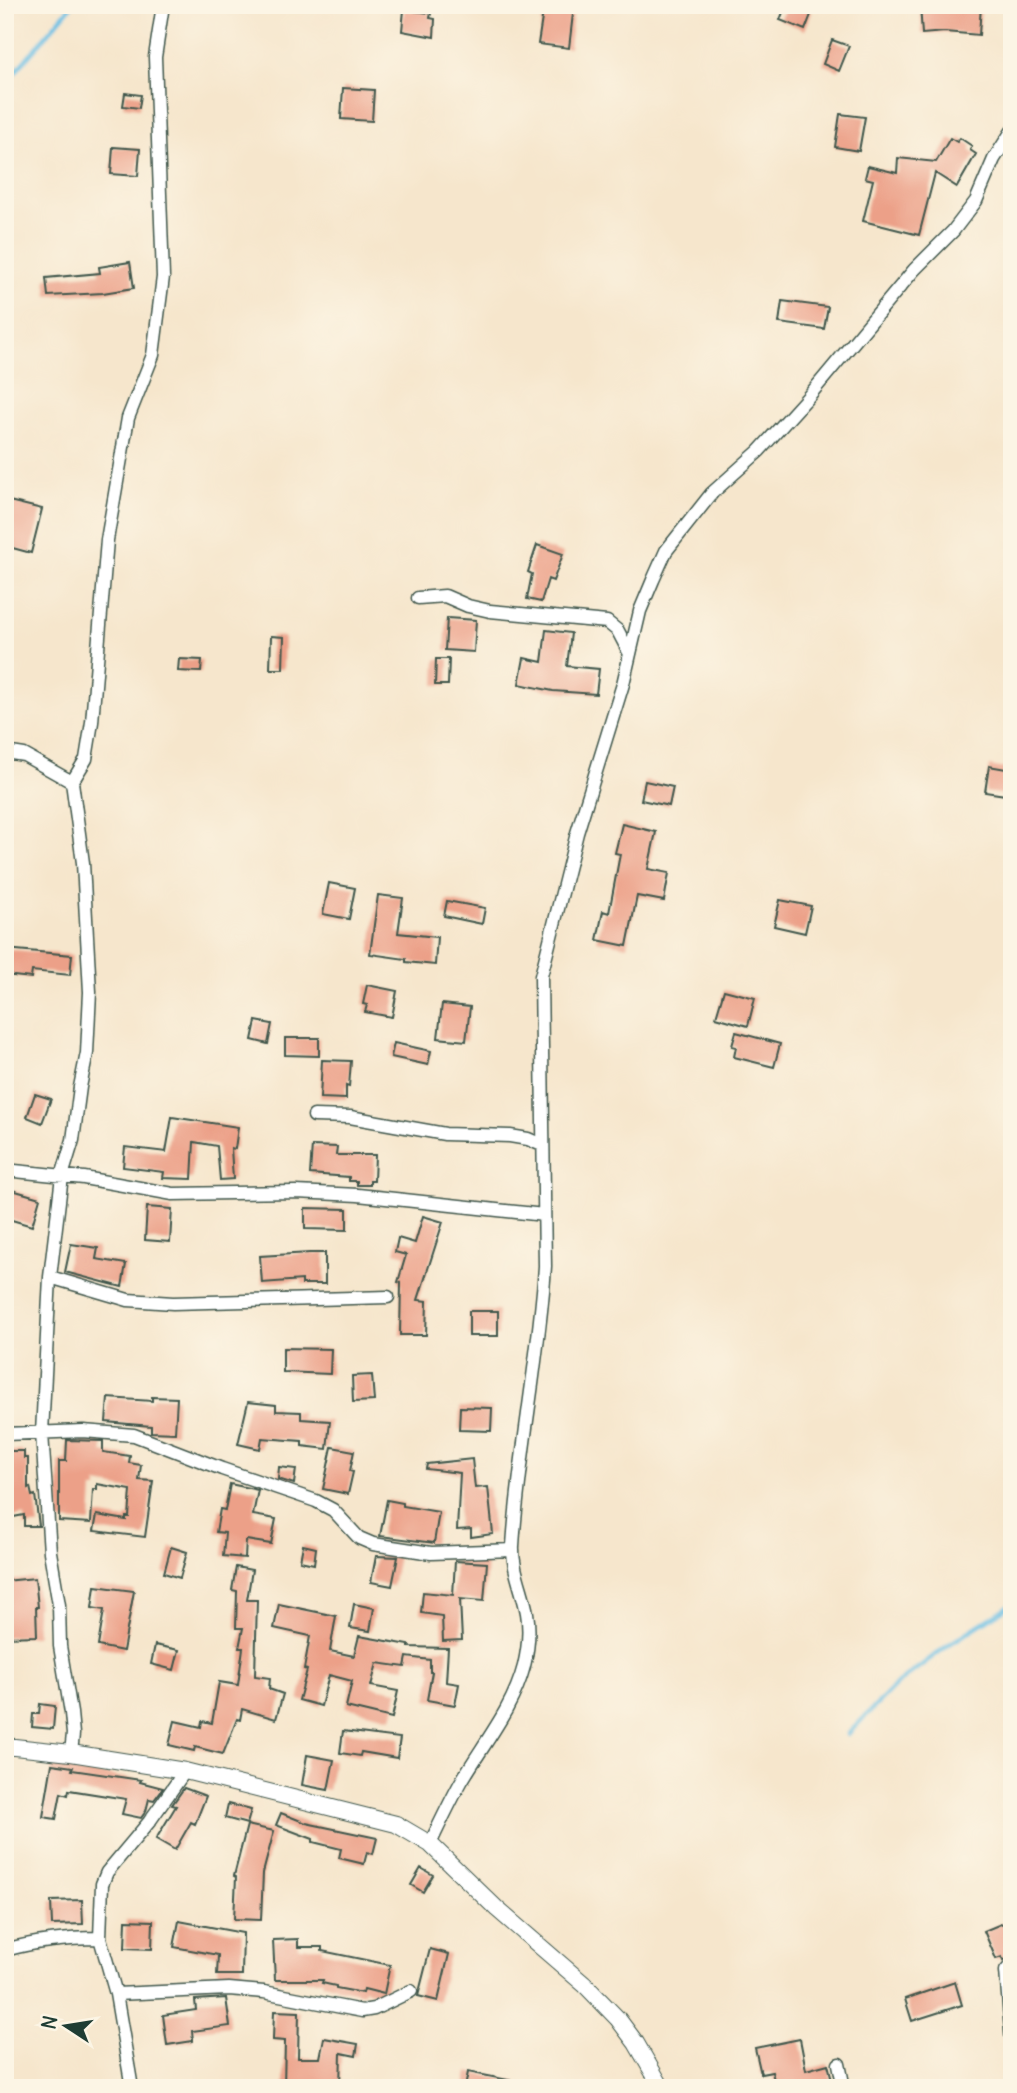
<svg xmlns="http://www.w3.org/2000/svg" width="1017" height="2093" viewBox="0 0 1017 2093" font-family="Delius,sans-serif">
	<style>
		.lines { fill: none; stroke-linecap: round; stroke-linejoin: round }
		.stream { stroke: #67bee4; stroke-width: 4.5 }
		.building { fill: #eca088 }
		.minor-casing { stroke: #3f564b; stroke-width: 15 }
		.tertiary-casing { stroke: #3f564b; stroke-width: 18 }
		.minor { stroke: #fff; stroke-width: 12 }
		.tertiary { stroke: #fff; stroke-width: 16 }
	</style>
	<rect width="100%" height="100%" fill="#fcf5e5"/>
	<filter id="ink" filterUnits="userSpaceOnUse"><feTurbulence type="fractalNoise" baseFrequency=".0143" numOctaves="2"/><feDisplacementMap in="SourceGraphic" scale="14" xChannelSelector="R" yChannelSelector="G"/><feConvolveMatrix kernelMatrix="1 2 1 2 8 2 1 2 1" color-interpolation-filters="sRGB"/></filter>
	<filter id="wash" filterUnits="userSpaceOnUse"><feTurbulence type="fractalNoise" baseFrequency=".00686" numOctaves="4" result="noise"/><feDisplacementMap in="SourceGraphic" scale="28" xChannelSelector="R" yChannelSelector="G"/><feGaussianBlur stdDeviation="1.57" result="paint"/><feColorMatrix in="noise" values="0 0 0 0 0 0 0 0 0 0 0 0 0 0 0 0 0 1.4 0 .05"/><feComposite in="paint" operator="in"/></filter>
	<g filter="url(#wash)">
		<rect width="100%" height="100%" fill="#f6e6cc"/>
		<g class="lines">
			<path class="stream" d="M 5,84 L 72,5
				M 848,1734 L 898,1683 L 951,1643 L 1012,1604"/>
		</g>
		<g id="blocks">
			<path class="building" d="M 544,5 L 574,5 L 569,48 L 538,44 Z
				M 786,5 L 796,5 L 812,12 L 805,30 L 780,20 Z
				M 920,5 L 981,5 L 979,35 L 945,32 L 922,34 Z
				M 404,10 L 431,13 L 430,18 L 435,19 L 434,37 L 402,31 Z
				M 832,40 L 849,46 L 839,71 L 823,64 Z
				M 343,88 L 374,90 L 372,121 L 341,119 Z
				M 125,93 L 141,95 L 139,108 L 123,106 Z
				M 840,114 L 865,117 L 859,151 L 835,147 Z
				M 950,138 L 957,142 L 960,138 L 972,146 L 970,150 L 976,154 L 957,187 L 935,173 L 919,235 L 863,221 L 873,180 L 865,178 L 868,166 L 897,173 L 898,158 L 936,162 Z
				M 113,147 L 140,149 L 138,176 L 111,174 Z
				M 130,262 L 134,288 L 103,293 L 48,296 L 46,278 L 100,273 L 99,267 Z
				M 782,301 L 828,307 L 824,329 L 779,323 Z
				M 5,500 L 42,509 L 31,553 L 5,546 Z
				M 537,545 L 563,554 L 553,581 L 548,579 L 541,602 L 527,599 L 532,574 L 528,572 Z
				M 447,618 L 476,620 L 474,652 L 445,650 Z
				M 546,630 L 571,633 L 567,666 L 599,669 L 596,694 L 553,691 L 519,684 L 524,658 L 542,662 Z
				M 271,636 L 284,637 L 283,669 L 270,669 Z
				M 179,659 L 202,660 L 201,672 L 178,671 Z
				M 436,659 L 449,659 L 448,685 L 435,685 Z
				M 989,766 L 1012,770 L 1012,796 L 985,792 Z
				M 645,781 L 673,787 L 669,806 L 641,800 Z
				M 622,824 L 656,832 L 648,869 L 669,873 L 664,901 L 637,896 L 627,946 L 597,940 L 603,911 L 609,913 L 620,854 L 615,853 Z
				M 329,883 L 355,888 L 349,919 L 323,914 Z
				M 378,895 L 403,898 L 398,933 L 437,937 L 435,965 L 406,962 L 406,959 L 370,954 Z
				M 780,900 L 811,906 L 805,933 L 774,926 Z
				M 447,901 L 485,908 L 482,924 L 444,916 Z
				M 5,949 L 72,955 L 70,975 L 32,971 L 31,978 L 5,975 Z
				M 367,985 L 397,991 L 392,1017 L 365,1012 L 367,1005 L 363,1004 Z
				M 724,990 L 755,998 L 748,1026 L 716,1017 Z
				M 442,1004 L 470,1007 L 466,1041 L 438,1038 Z
				M 256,1021 L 272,1024 L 268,1044 L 252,1040 Z
				M 736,1032 L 780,1044 L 774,1067 L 734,1057 L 736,1047 L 732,1046 Z
				M 285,1038 L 319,1038 L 319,1056 L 285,1055 Z
				M 394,1043 L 431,1051 L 428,1065 L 391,1057 Z
				M 322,1060 L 351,1061 L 349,1087 L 346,1086 L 346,1099 L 320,1098 Z
				M 35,1094 L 51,1099 L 42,1123 L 27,1117 Z
				M 172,1117 L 238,1127 L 235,1149 L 231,1148 L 233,1179 L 220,1180 L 217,1146 L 194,1142 L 192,1179 L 163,1178 L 164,1172 L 123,1167 L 125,1147 L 166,1152 Z
				M 312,1146 L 337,1147 L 336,1155 L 375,1155 L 374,1181 L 370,1181 L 370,1185 L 357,1185 L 357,1181 L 349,1181 L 349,1177 L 310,1174 Z
				M 5,1188 L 40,1198 L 32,1226 L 5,1218 Z
				M 147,1207 L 172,1209 L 170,1242 L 145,1240 Z
				M 305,1208 L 347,1209 L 347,1230 L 305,1229 Z
				M 423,1216 L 443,1222 L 418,1300 L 427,1301 L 426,1335 L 400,1335 L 401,1283 L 398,1282 L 406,1255 L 395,1252 L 398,1238 L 415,1243 Z
				M 71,1244 L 98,1248 L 96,1259 L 126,1264 L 122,1287 L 65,1272 Z
				M 310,1253 L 325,1253 L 325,1284 L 302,1284 L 302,1280 L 262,1283 L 260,1256 Z
				M 469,1311 L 498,1311 L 498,1336 L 469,1336 Z
				M 283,1348 L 331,1349 L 330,1374 L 283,1372 Z
				M 372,1375 L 374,1401 L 353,1402 L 352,1376 Z
				M 152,1397 L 177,1398 L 175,1433 L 151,1432 L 151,1426 L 106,1422 L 108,1398 L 152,1401 Z
				M 248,1402 L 276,1405 L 276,1411 L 301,1412 L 301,1419 L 330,1421 L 327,1449 L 302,1446 L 302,1441 L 262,1438 L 260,1449 L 238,1444 Z
				M 460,1407 L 492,1408 L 491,1431 L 459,1430 Z
				M 67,1440 L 103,1441 L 103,1452 L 130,1456 L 129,1463 L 141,1465 L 139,1480 L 153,1481 L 145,1537 L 94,1531 L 97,1515 L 126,1520 L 126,1517 L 129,1517 L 131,1490 L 97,1484 L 97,1489 L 93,1489 L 91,1523 L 59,1521 L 59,1461 L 66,1461 Z
				M 332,1447 L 354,1451 L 350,1471 L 353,1472 L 348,1494 L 323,1489 Z
				M 5,1451 L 24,1451 L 24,1458 L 28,1458 L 28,1488 L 30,1487 L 32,1496 L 35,1495 L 39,1526 L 24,1526 L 24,1515 L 8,1518 L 5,1504 Z
				M 472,1459 L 475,1488 L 488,1487 L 493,1534 L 471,1537 L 471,1529 L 457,1530 L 460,1473 L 426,1469 L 427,1464 Z
				M 279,1467 L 296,1469 L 294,1484 L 278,1479 Z
				M 230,1484 L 258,1490 L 253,1515 L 276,1519 L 271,1544 L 246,1540 L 245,1558 L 223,1556 L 225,1533 L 216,1532 L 220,1509 L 225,1510 Z
				M 387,1500 L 403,1503 L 403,1506 L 439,1512 L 434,1543 L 380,1536 Z
				M 303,1545 L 316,1548 L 314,1564 L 300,1561 Z
				M 171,1547 L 187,1552 L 180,1578 L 164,1573 Z
				M 376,1556 L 398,1557 L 392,1586 L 371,1582 Z
				M 455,1561 L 487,1563 L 484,1601 L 460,1599 L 462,1640 L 443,1641 L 442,1616 L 421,1613 L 423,1592 L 453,1595 Z
				M 236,1567 L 252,1570 L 247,1600 L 257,1600 L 255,1676 L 270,1678 L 269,1689 L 283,1694 L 276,1719 L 242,1709 L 240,1720 L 237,1719 L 223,1754 L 195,1747 L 194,1751 L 169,1745 L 175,1721 L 201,1727 L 202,1721 L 212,1723 L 219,1682 L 238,1685 L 243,1648 L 239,1648 L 243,1628 L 236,1628 L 237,1591 L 232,1590 Z
				M 35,1578 L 38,1607 L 36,1607 L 37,1636 L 5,1637 L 5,1581 Z
				M 95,1586 L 134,1591 L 123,1651 L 98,1646 L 104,1610 L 92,1608 Z
				M 279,1604 L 336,1616 L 330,1651 L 354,1656 L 359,1636 L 409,1645 L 409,1647 L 448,1648 L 446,1682 L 459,1684 L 455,1705 L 427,1700 L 432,1672 L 430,1672 L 430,1660 L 407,1657 L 405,1667 L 377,1663 L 371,1686 L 398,1691 L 392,1718 L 346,1707 L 352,1681 L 329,1675 L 321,1706 L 299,1700 L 307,1670 L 304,1669 L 310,1636 L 274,1628 Z
				M 354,1604 L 374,1608 L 370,1631 L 350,1628 Z
				M 155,1645 L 179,1650 L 174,1670 L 151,1664 Z
				M 40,1704 L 55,1706 L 53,1729 L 32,1727 L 33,1714 L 39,1714 Z
				M 343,1731 L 400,1738 L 397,1758 L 361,1752 L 360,1756 L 340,1753 Z
				M 307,1755 L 334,1760 L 328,1790 L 302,1785 Z
				M 52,1764 L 73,1767 L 72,1770 L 141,1780 L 140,1782 L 163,1788 L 154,1800 L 149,1799 L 146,1811 L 141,1818 L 122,1814 L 126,1799 L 69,1790 L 68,1795 L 61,1793 L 56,1819 L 43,1817 Z
				M 184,1788 L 206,1796 L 195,1824 L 191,1822 L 175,1850 L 156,1839 L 176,1806 L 172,1805 Z
				M 228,1804 L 251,1810 L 247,1824 L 225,1818 Z
				M 281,1813 L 306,1823 L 377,1838 L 373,1854 L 367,1852 L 364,1864 L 339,1858 L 341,1849 L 313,1842 L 313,1839 L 276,1825 Z
				M 247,1825 L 274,1831 L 263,1873 L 261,1920 L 234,1919 L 236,1877 L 234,1876 Z
				M 421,1868 L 433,1875 L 423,1892 L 411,1885 Z
				M 82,1900 L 83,1924 L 52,1925 L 51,1901 Z
				M 126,1920 L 153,1921 L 152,1949 L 125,1948 Z
				M 179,1921 L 243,1933 L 242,1975 L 217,1975 L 218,1955 L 174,1947 Z
				M 1008,1921 L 1012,1928 L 1012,1955 L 1003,1961 L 1002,1957 L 996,1959 L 984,1931 Z
				M 298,1939 L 298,1947 L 322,1947 L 322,1951 L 390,1965 L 384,1994 L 364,1989 L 363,1993 L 336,1988 L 336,1986 L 322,1983 L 323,1980 L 275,1980 L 273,1940 Z
				M 430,1949 L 449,1954 L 438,2001 L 418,1996 Z
				M 955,1982 L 962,2005 L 912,2021 L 905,1999 Z
				M 226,1998 L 230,2026 L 192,2031 L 193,2041 L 167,2045 L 163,2015 L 196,2010 L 195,2000 Z
				M 274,2011 L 299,2012 L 298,2058 L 320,2058 L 324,2038 L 358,2044 L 356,2056 L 341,2053 L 340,2086 L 284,2087 L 285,2041 L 273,2040 Z
				M 800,2039 L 806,2070 L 828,2064 L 834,2088 L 776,2088 L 772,2072 L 761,2074 L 755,2048 Z
				M 468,2072 L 518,2082 L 517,2088 L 465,2088 Z"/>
		</g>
	</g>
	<g filter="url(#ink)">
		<use href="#blocks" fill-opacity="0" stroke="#3f564b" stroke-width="2"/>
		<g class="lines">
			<g class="minor-casing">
				<path id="minor" d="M 418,598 L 445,596 L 468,606 L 490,611 L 607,622 L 618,631 L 630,654
					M 5,752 L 24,755 L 72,782
					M 314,1116 L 350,1117 L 445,1134 L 510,1136 L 528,1139 L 542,1145
					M 5,1170 L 84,1178 L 173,1194 L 296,1192 L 358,1195 L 544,1215
					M 50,1277 L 128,1300 L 173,1303 L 388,1297
					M 5,1434 L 83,1431 L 134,1435 L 222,1469 L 316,1501 L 333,1510 L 359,1538 L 373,1544 L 431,1553 L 513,1550
					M 71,1753 L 73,1734 L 71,1713 L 60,1646 L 59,1605 L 50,1552 L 42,1433 L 50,1277 L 62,1176 L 73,1140 L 80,1087 L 87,1053 L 90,992 L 83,863 L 72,782 L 86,759 L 92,722 L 107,540 L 128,418 L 153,355 L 163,277 L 155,57 L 163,5
					M 430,1844 C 440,1823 450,1802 461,1782 C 483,1744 513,1709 524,1666 C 528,1649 530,1630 527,1613 C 523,1591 512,1569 513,1546 C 519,1452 539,1360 545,1266 L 541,976 L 577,833 L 623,684 L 640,611 L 653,580 L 666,551 L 712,493 L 759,451 L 808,397 L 914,270 L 953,231 L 976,201 L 994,159 L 1012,131
					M 5,1950 C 37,1941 67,1938 100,1938
					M 1012,1964 L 1006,1971 L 1012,2044
					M 116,1994 L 229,1989 L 264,1992 L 362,2011 L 374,2009 L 411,1991
					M 839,2064 L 844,2088
					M 132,2088 L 116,1994 L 100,1938 L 102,1884 L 107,1872 L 149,1822 L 185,1771"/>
			</g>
			<g class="tertiary-casing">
				<path id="tertiary" d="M 5,1746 L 71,1753 L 185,1771 L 396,1824 L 430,1844 L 497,1909 L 585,1985 L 618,2019 L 636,2043 L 662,2088"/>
			</g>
			<use href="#minor" class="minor"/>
			<use href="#tertiary" class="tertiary"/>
		</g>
	</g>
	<rect width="1017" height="2093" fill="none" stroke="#fcf5e5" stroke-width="28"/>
	<g transform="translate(66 2026) rotate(282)" stroke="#fcf5e5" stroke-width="5" paint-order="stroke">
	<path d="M0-5L12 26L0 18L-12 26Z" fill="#1f3d34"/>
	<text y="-10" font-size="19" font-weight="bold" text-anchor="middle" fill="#1f3d34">N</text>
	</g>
</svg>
